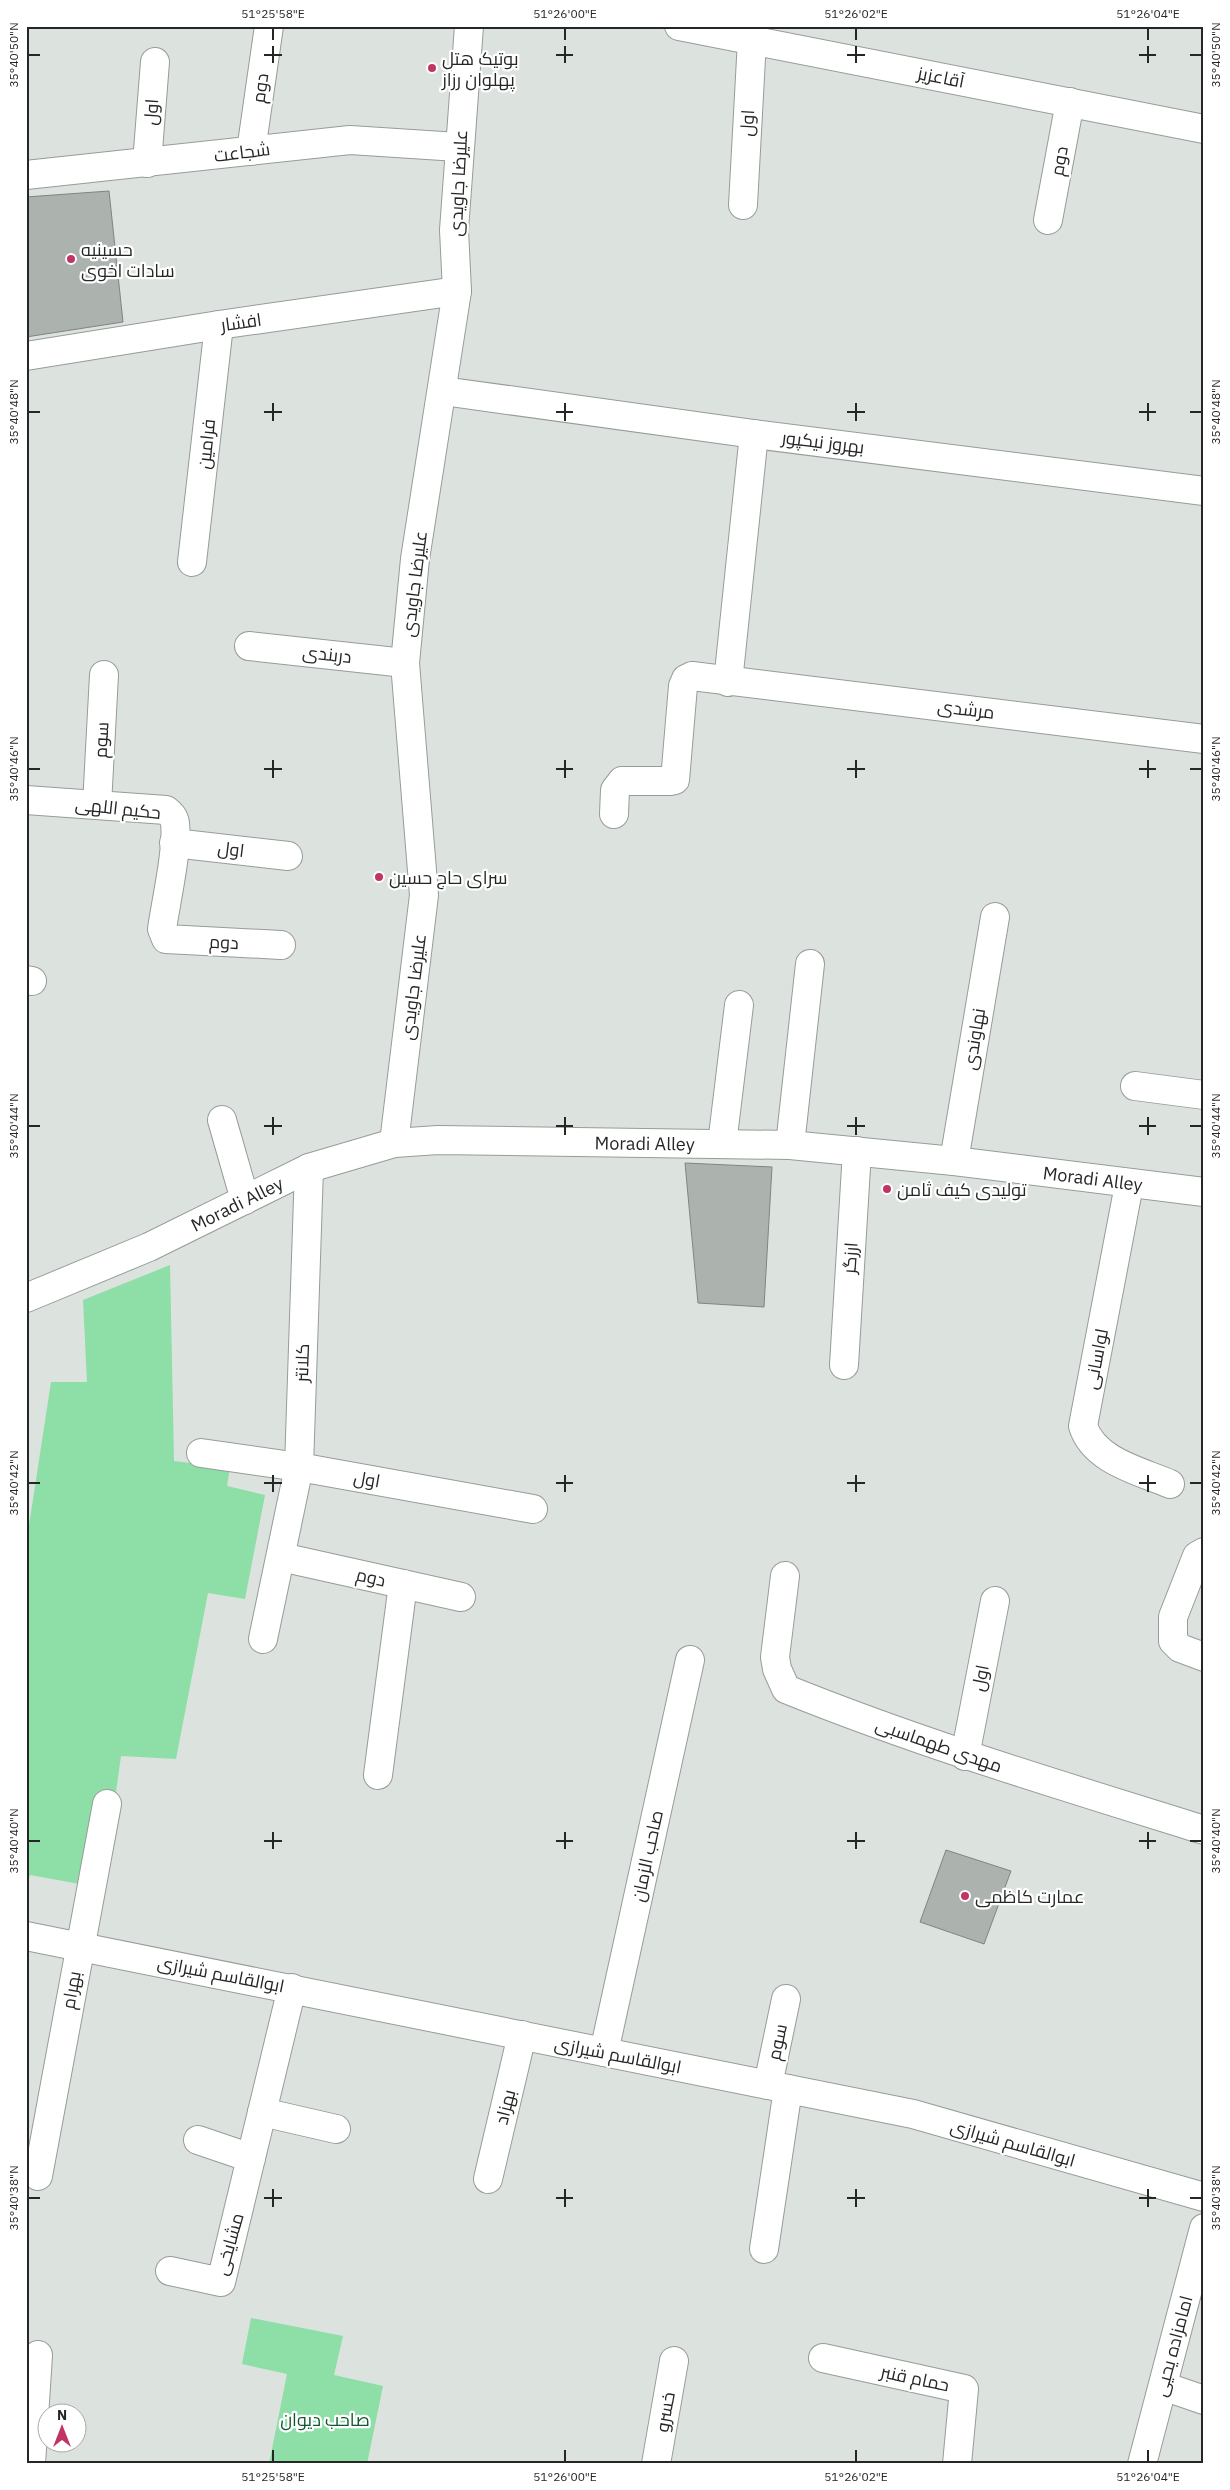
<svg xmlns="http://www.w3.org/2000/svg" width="1230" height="2490" viewBox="0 0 1230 2490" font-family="'IBM Plex Sans',Cairo,sans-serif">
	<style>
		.green { fill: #8ddea7 }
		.building { fill: #acb2ad; stroke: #808581 }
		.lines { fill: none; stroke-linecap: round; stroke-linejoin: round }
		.minor-casing { stroke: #979c98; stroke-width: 30 }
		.minor { stroke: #fff; stroke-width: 28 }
		.ticks { fill: none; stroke: #252725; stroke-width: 2 }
		.poi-dot { fill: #c13466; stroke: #fff; stroke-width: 2 }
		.labels { text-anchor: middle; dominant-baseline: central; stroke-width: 4.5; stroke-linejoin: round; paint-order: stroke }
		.poi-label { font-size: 18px; fill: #252725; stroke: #fff; text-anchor: start }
		.street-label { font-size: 18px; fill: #252725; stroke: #fff }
		.park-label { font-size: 18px; fill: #125631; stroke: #fff }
		.neatline { fill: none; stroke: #252725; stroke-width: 2 }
		.ticks-label { font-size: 12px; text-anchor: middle; fill: #252725 }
	</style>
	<rect width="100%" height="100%" fill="#dce2de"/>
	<path class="green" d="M 170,1265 L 174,1461 L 230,1468 L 227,1486 L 265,1495 L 245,1599 L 208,1593 L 176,1759 L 121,1756 L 115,1799 L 80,1884 L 30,1875 L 26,1887 L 26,1545 L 51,1382 L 87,1382 L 83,1300 Z
		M 251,2318 L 343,2336 L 334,2375 L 383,2386 L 367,2464 L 269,2464 L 287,2374 L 242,2364 Z"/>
	<path class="building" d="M 109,191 L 123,322 L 26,337 L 26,197 Z
		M 685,1163 L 772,1167 L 764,1307 L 698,1303 Z
		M 946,1850 L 1011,1871 L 984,1944 L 920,1922 Z"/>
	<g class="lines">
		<g class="minor-casing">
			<g id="minor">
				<path d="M 679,26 L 1204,129"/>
				<path d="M 251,151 L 269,26"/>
				<path d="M 147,163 L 155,62"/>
				<path d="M 26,175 L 350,140 L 458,147"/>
				<path d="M 743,205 L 752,40"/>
				<path d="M 1048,220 L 1070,102"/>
				<path d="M 26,356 L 219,325 L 457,291"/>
				<path d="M 443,391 L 754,434 L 1204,491"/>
				<path d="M 192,562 L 219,325"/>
				<path d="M 249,646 L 405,663"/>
				<path d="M 728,682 L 754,434"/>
				<path d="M 26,800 L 166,810 C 171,814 174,817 175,823 C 178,849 166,901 162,929 L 166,939 L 281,945"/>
				<path d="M 97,805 L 104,675"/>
				<path d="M 614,814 L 615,790 L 622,781 L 670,781 L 675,780 L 683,686 L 686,679 L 692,676 L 1204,739"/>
				<path d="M 174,843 L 288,856"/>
				<path d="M 26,980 L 32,981"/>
				<path d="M 1135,1086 L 1204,1095"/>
				<path d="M 222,1120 L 245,1200"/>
				<path d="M 394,1143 L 424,895 L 405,663 L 415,559 L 457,291 L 454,230 L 469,26"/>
				<path d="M 722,1144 L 739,1005"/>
				<path d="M 790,1145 L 810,964"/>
				<path d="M 954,1161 L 995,917"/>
				<path d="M 1129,1185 L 1083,1426 C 1094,1461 1140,1471 1170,1484"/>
				<path id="s1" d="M 26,1298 L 149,1247 L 309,1168 L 394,1143 L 438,1140 L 790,1145 L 954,1161 L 1204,1192"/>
				<path d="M 844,1365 L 857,1151"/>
				<path d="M 201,1453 L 299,1467 L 533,1509"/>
				<path d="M 1204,1552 L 1197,1556 L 1173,1617 L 1173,1641 L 1180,1648 L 1204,1657"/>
				<path d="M 281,1557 L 461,1597"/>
				<path d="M 785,1576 L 775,1657 L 777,1669 L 786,1689 C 922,1744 1063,1786 1204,1830"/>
				<path d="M 263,1639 L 299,1467 L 309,1168"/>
				<path d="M 965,1756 L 995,1601"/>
				<path d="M 378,1775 L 403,1584"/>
				<path d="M 26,1936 L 913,2114 L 1204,2197"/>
				<path d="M 604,2052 L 690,1660"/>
				<path d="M 768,2085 L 786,1999"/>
				<path d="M 262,2112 L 336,2129"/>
				<path d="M 198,2140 L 251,2158"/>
				<path d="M 38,2176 L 107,1804"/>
				<path d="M 488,2179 L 522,2035"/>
				<path d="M 764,2249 L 788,2089"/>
				<path d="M 170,2271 L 221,2282 L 292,1988"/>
				<path d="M 823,2358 L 964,2389 L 957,2464"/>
				<path d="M 1163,2386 L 1204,2400"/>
				<path d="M 31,2464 L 38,2355"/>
				<path d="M 656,2464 L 674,2361"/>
				<path d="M 1142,2464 L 1204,2228"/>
			</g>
		</g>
		<use href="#minor" class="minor"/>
	</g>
	<path class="ticks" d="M 273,28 L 273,40M 565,28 L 565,40M 856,28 L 856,40M 1148,28 L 1148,40M 273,46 L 273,63M 565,46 L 565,63M 856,46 L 856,63M 1148,46 L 1148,63M 28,55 L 40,55M 264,55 L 282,55M 556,55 L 573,55M 847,55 L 865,55M 1139,55 L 1156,55M 1190,55 L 1202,55M 273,403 L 273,421M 565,403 L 565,421M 856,403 L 856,421M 1148,403 L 1148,421M 28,412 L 40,412M 264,412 L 282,412M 556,412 L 573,412M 847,412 L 865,412M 1139,412 L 1156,412M 1190,412 L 1202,412M 273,760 L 273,778M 565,760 L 565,778M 856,760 L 856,778M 1148,760 L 1148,778M 28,769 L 40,769M 264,769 L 282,769M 556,769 L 573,769M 847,769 L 865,769M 1139,769 L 1156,769M 1190,769 L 1202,769M 273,1117 L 273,1135M 565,1117 L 565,1135M 856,1117 L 856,1135M 1148,1117 L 1148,1135M 28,1126 L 40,1126M 264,1126 L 282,1126M 556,1126 L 573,1126M 847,1126 L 865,1126M 1139,1126 L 1156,1126M 1190,1126 L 1202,1126M 273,1475 L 273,1492M 565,1475 L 565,1492M 856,1475 L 856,1492M 1148,1475 L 1148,1492M 28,1483 L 40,1483M 264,1483 L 282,1483M 556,1483 L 573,1483M 847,1483 L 865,1483M 1139,1483 L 1156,1483M 1190,1483 L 1202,1483M 273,1832 L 273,1849M 565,1832 L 565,1849M 856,1832 L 856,1849M 1148,1832 L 1148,1849M 28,1841 L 40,1841M 264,1841 L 282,1841M 556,1841 L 573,1841M 847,1841 L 865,1841M 1139,1841 L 1156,1841M 1190,1841 L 1202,1841M 273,2189 L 273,2207M 565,2189 L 565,2207M 856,2189 L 856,2207M 1148,2189 L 1148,2207M 28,2198 L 40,2198M 264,2198 L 282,2198M 556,2198 L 573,2198M 847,2198 L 865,2198M 1139,2198 L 1156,2198M 1190,2198 L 1202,2198M 273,2450 L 273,2462M 565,2450 L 565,2462M 856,2450 L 856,2462M 1148,2450 L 1148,2462"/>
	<g class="poi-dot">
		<circle cx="432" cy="68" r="5"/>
		<circle cx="71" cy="259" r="5"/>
		<circle cx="379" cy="877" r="5"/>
		<circle cx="887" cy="1189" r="5"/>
		<circle cx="965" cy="1896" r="5"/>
	</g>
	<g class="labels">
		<g class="poi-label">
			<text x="442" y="58">بوتیک هتل<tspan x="442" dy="21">پهلوان رزاز</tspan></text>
			<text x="81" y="249">حسینیه<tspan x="81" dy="21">سادات اخوی</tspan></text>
			<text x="389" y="877">سرای حاج حسین</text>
			<text x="897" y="1189">تولیدی کیف ثامن</text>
			<text x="975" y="1896">عمارت کاظمی</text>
		</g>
		<g class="street-label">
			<text transform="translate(941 77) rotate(11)">آقاعزیز</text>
			<text transform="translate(260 88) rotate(-82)">دوم</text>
			<text transform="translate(151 112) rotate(-86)">اول</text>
			<text transform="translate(747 123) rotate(-87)">اول</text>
			<text transform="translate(242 152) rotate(-7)">شجاعت</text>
			<text transform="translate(1059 161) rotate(-80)">دوم</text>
			<text transform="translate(458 183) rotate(-87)">علیرضا جاویدی</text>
			<text transform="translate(241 322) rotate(-8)">افشار</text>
			<text transform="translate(823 442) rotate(7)">بهروز نیکپور</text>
			<text transform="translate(206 444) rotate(-84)">فرامین</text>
			<text transform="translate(414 584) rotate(-83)">علیرضا جاویدی</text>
			<text transform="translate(327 654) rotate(6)">دربندی</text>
			<text transform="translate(966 709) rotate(7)">مرشدی</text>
			<text transform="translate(101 740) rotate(-87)">سوم</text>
			<text transform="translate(118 808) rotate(6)">حکیم اللهی</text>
			<text transform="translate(231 849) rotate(7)">اول</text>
			<text transform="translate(224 942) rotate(3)">دوم</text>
			<text transform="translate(413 987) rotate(-83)">علیرضا جاویدی</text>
			<text transform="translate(974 1039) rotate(-81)">نهاوندی</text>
			<text stroke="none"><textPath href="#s1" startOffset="651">Moradi Alley</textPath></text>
			<text stroke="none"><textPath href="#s1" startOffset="1101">Moradi Alley</textPath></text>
			<text stroke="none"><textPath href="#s1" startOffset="231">Moradi Alley</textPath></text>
			<text transform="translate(850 1258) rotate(-86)">ارزگر</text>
			<text transform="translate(1096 1359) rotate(-79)">لواسانی</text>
			<text transform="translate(302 1363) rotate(-88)">کلانتر</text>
			<text transform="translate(367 1479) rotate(10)">اول</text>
			<text transform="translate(371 1577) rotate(13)">دوم</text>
			<text transform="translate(980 1678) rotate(-79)">اول</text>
			<text transform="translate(939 1745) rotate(19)">مهدی طهماسبی</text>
			<text transform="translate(647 1856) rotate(-78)">صاحب الزمان</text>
			<text transform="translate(221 1974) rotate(11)">ابوالقاسم شیرازی</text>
			<text transform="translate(71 1990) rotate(-80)">بهرام</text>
			<text transform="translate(777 2042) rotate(-78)">سوم</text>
			<text transform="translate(618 2055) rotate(11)">ابوالقاسم شیرازی</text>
			<text transform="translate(505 2107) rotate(-76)">بهزاد</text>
			<text transform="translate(1013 2143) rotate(16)">ابوالقاسم شیرازی</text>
			<text transform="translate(229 2244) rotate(-74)">مشایخی</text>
			<text transform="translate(1173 2346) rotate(-75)">امامزاده یحیی</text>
			<text transform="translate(915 2378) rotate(12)">حمام قنبر</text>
			<text transform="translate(665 2412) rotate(-80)">خسرو</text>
		</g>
		<g class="park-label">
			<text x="325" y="2419">صاحب دیوان</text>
		</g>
	</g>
	<rect width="1230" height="2490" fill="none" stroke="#ffffff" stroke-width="55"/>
	<g transform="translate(62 2428)"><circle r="24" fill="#ffffff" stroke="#a8a9a8"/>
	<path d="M0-4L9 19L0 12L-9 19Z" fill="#c13466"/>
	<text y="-8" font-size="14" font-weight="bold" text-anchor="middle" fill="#252725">N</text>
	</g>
	<rect x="28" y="28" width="1174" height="2434" class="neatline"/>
	<g class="ticks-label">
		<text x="273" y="18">51°25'58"E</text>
		<text x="565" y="18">51°26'00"E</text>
		<text x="856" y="18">51°26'02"E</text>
		<text x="1148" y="18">51°26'04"E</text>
		<text transform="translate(14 55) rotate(-90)" y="4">35°40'50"N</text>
		<text transform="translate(1216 55) rotate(-90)" y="4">35°40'50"N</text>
		<text transform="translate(14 412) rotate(-90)" y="4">35°40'48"N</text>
		<text transform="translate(1216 412) rotate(-90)" y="4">35°40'48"N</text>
		<text transform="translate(14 769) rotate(-90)" y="4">35°40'46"N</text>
		<text transform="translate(1216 769) rotate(-90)" y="4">35°40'46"N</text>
		<text transform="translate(14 1126) rotate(-90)" y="4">35°40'44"N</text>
		<text transform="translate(1216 1126) rotate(-90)" y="4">35°40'44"N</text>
		<text transform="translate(14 1483) rotate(-90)" y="4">35°40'42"N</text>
		<text transform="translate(1216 1483) rotate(-90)" y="4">35°40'42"N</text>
		<text transform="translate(14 1841) rotate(-90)" y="4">35°40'40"N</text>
		<text transform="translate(1216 1841) rotate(-90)" y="4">35°40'40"N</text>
		<text transform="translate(14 2198) rotate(-90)" y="4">35°40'38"N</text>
		<text transform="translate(1216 2198) rotate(-90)" y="4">35°40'38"N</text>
		<text x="273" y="2481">51°25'58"E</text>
		<text x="565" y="2481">51°26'00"E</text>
		<text x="856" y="2481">51°26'02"E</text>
		<text x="1148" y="2481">51°26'04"E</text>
	</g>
</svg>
